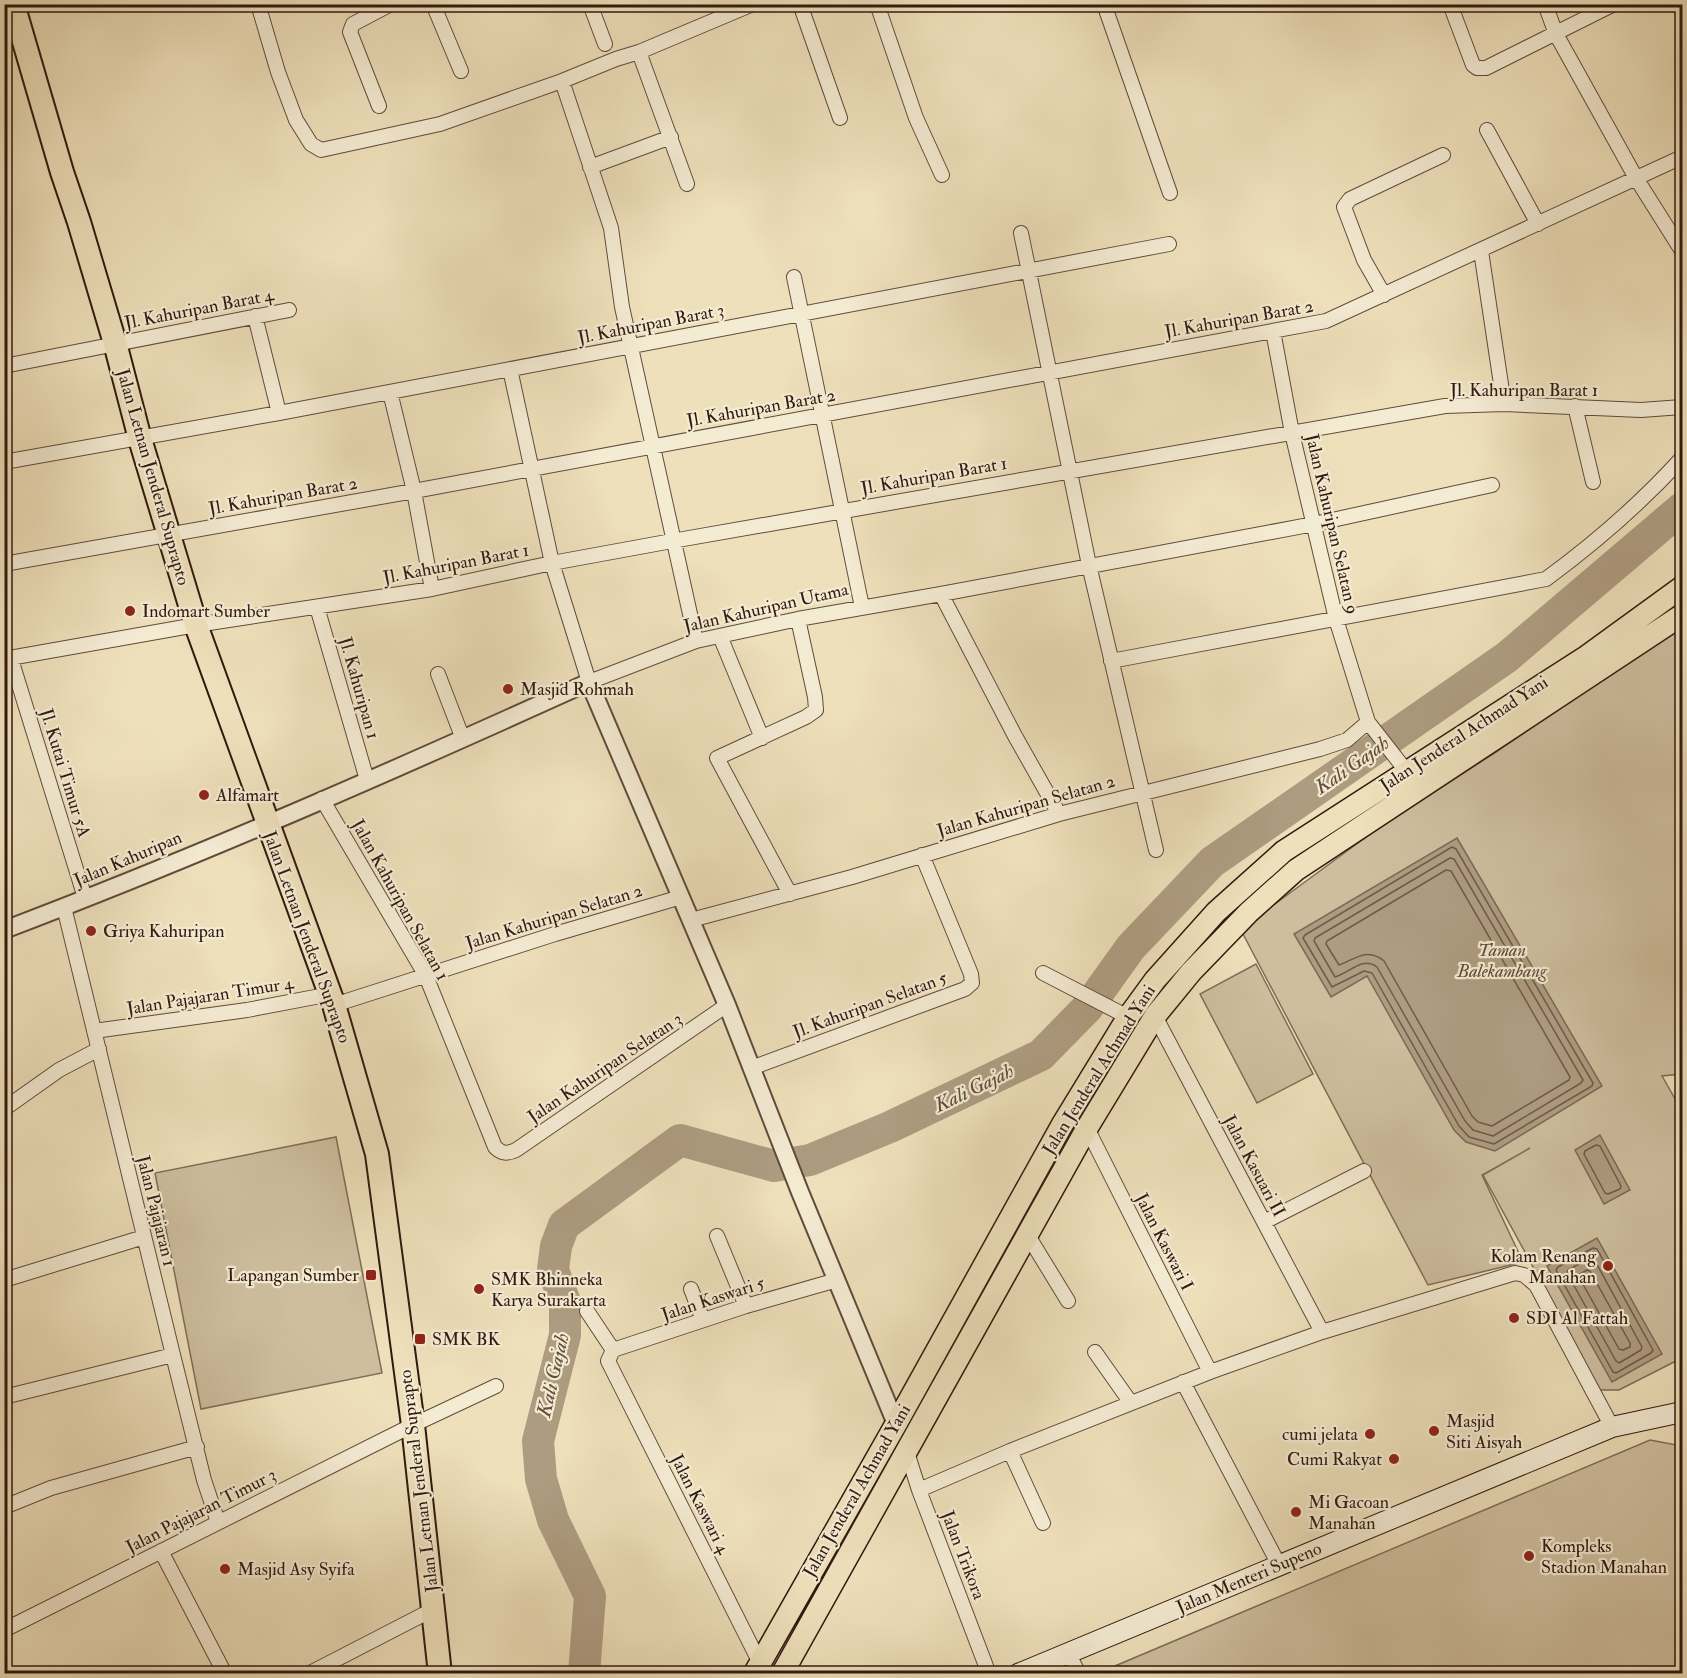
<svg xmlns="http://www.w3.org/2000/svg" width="1687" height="1678" viewBox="0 0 1687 1678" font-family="'IM FELL Double Pica',serif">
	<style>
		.green { fill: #cebe9e; stroke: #806c57; stroke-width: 1.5 }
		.water { fill: #ae9c81; stroke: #7c6854; stroke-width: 1.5 }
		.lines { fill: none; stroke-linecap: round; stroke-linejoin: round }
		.shore { stroke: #705a48; stroke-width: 1.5 }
		.river { stroke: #ae9c81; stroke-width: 32 }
		.minor-casing { stroke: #604b3b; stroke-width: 16 }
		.tertiary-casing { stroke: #604b3b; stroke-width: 20 }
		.secondary-casing { stroke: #311910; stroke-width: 22 }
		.primary-casing { stroke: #311910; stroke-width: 24 }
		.trunk-casing { stroke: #311910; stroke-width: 26 }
		.minor { stroke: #f4ebd3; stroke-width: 14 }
		.tertiary { stroke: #f4ebd3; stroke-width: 16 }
		.secondary { stroke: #f4ebd3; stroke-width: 20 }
		.primary { stroke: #eee0bb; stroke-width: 21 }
		.trunk { stroke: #eee0bb; stroke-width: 22 }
		.poi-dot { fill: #8f2418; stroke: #f4ebd3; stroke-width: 2 }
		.labels { text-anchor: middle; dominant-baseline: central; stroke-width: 4.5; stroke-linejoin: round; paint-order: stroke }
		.street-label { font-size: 18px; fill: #311910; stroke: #f4ebd3 }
		.poi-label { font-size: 18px; fill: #311910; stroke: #f4ebd3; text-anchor: start }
		.park-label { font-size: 18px; font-style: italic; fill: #604b3b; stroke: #f4ebd3 }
		.water-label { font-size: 20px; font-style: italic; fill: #634d3d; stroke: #f4ebd3 }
	</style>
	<rect width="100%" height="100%" fill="#eee0bb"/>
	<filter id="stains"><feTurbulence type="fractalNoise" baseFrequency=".00333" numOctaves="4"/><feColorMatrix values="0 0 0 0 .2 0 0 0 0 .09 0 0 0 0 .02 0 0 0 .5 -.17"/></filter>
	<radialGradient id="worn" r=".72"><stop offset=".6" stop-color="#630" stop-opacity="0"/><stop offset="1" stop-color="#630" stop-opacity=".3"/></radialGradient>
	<path class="green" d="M 1682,626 L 1682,1074 L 1662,1076 L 1682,1111 L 1682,1358 L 1619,1390 L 1600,1390 L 1483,1175 L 1530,1148 L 1482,1175 L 1523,1262 L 1428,1285 L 1243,934 L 1264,912 L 1377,829 L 1496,752 Z
		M 1256,964 L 1313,1074 L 1257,1103 L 1200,994 Z
		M 336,1137 L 382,1373 L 201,1409 L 155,1173 Z
		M 1650,1440 L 1682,1446 L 1682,1673 L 1119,1674 L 1115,1666 Z"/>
	<path class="water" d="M 1457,838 L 1602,1086 L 1495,1151 L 1466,1142 L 1454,1130 L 1367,976 L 1331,997 L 1294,934 Z
		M 1600,1135 L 1630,1190 L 1604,1204 L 1575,1150 Z
		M 1597,1238 L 1662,1354 L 1612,1382 L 1547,1266 Z"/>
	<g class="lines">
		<path class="shore" d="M 1452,847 L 1456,849 L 1593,1083 L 1592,1086 L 1494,1144 L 1469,1137 L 1459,1126 L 1372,973 L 1364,971 L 1332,987 L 1303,938 L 1305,935 Z
			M 1450,858 L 1454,859 L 1583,1080 L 1581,1083 L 1493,1136 L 1473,1130 L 1465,1121 L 1377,967 C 1362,956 1350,973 1335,977 L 1314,941 L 1315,938 Z
			M 1446,870 L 1451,871 L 1570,1077 L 1569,1080 L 1492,1126 L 1478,1122 L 1472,1116 L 1384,961 C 1367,947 1356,959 1339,965 L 1326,944 L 1327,941 Z
			M 1596,1145 L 1600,1146 L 1621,1186 L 1620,1189 L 1608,1194 L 1605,1193 L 1584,1154 L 1585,1151 Z
			M 1593,1248 L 1597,1249 L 1653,1350 L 1651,1353 L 1616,1373 L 1613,1372 L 1556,1270 L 1558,1267 Z
			M 1590,1258 L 1594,1259 L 1642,1347 L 1641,1350 L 1619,1363 L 1616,1361 L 1567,1273 L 1568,1270 Z
			M 1587,1270 L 1590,1271 L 1630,1343 L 1630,1347 L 1623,1350 L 1619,1349 L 1579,1277 L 1580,1274 Z"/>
		<path class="river" d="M 584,1674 L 590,1596 L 553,1520 L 541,1479 L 538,1441 L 565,1335 L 565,1302 L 553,1270 L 556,1246 L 564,1225 L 680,1140 L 774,1166 L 810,1160 L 890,1127 L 1041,1055 L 1088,1007 L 1131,947 L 1212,862 L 1507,657 L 1682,508"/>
		<g class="minor-casing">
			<path id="minor" d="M 258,4 L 278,72 L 296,120 L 311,144 L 321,150 L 440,124 L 562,81
				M 433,4 L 461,71
				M 590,4 L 605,44
				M 800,4 L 840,118
				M 877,4 L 916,118 L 942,175
				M 1104,4 L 1170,193
				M 1450,4 L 1473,65 L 1477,68 L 1486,68 L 1614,4
				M 1545,4 L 1556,34 L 1636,178 L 1682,251
				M 639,52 L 687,184
				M 379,106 L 350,32 L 353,24 L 391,4
				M 1487,130 L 1538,224
				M 590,167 L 671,137
				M 1021,233 L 1089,565 L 1156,850
				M 1481,251 L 1504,404
				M 794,277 L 862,607
				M 1384,295 L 1364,260 L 1344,207 L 1350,199 L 1443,155
				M 255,316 L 279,413
				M 1273,331 L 1292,433 L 1336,619 L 1368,722 L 1411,777
				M 4,366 L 289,310
				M 510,369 L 552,563 L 589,682 L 696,641 L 798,619 L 941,594 L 1314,524 L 1492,485
				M 390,392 L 414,491 L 432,589
				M 1575,406 L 1593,482
				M 4,462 L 279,413 L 1169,244
				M 4,564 L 414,491 L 1326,321 L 1682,157
				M 941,594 L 1015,736 L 1059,814
				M 317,607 L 367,780
				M 720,636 L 762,738
				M 696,641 L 622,307 L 611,228 L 562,81 L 616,59 L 639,52 L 753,4
				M 4,659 L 196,625 L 432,589 L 552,563 L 672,541 L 1445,406 L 1504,404 L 1641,410 L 1682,407
				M 11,659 L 85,898
				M 1111,661 L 1546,579 C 1595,543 1642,502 1682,458
				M 438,674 L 463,739
				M 322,799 L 426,976 L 495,1147 C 502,1154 507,1154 516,1150 L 727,1005
				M 790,894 L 717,758 L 806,717 L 816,710 L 815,697 L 798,619
				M 64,907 L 173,1355 L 204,1480 L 218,1522
				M 691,920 L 852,877 L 1059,814 L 1320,749 L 1347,740 L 1368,722
				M 1043,973 L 1128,1017
				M 334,1005 L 555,934 L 681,897
				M 1155,1016 L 1322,1332
				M 94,1031 L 247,1010 L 331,994
				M 751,1068 L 965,989 L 972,983 L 971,974 L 922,855
				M 4,1109 L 59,1070 L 99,1049
				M 1087,1128 L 1210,1372
				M 1264,1222 L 1364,1171
				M 1027,1234 L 1068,1301
				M 717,1236 L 746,1306
				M 4,1280 L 144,1237
				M 691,1289 L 703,1320
				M 587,1311 L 613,1350
				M 1095,1352 L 1131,1403
				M 1183,1382 L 1279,1565
				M 4,1397 L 173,1355
				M 906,1449 L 919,1490 L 989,1674
				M 1010,1451 L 1043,1523
				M 919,1490 L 1010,1451 L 1210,1372 L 1322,1332 L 1515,1273 L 1524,1275 L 1536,1285 L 1612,1427
				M 4,1507 L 51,1488 L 197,1447
				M 161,1551 L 225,1674
				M 4,1630 L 413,1425 L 496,1386
				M 1068,1653 L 1079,1674
				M 760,1663 L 608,1361 L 613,1350 L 746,1306 L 837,1280
				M 308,1674 L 434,1609"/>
		</g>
		<g class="tertiary-casing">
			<path id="tertiary" d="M 4,930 C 202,855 397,769 589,682 L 727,1005 L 800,1192 L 896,1424"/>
		</g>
		<g class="secondary-casing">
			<path id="secondary" d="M 1018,1674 L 1612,1427 L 1682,1412"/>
		</g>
		<g class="primary-casing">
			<path id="primary" d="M 754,1674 L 896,1424 L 1062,1125 L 1128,1017 L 1155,980 L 1216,912 L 1284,851 L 1587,656 L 1682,587
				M 782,1674 L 1087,1128 L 1155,1016 L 1191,972 L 1249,912 L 1296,870 L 1682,615"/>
		</g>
		<g class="trunk-casing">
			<path id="trunk" d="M 13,4 L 62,172 L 79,222 L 115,343 L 140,439 L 196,625 L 334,1005 L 377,1154 L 413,1425 L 440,1674"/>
		</g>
		<use href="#minor" class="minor"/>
		<use href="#tertiary" class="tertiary"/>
		<use href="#secondary" class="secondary"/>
		<use href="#primary" class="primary"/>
		<use href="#trunk" class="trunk"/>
	</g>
	<g class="poi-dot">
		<circle cx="130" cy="611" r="6"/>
		<circle cx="508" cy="689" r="6"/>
		<circle cx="204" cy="795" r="6"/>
		<circle cx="91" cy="931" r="6"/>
		<circle cx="1608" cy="1266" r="6"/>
		<rect x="365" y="1269" width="12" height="12" rx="3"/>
		<circle cx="479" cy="1289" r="6"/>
		<circle cx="1514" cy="1318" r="6"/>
		<rect x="414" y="1333" width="12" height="12" rx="3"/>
		<circle cx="1434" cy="1431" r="6"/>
		<circle cx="1370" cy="1434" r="6"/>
		<circle cx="1394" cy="1459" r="6"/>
		<circle cx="1296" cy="1512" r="6"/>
		<circle cx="1529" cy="1556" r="6"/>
		<circle cx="225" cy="1569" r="6"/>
	</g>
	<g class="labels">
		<g class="street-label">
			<text transform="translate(199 309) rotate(-11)">Jl. Kahuripan Barat 4</text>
			<text transform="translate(1239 319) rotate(-10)">Jl. Kahuripan Barat 2</text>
			<text transform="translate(651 324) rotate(-11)">Jl. Kahuripan Barat 3</text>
			<text x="1524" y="390">Jl. Kahuripan Barat 1</text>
			<text transform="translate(761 408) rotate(-10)">Jl. Kahuripan Barat 2</text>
			<text transform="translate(934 476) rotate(-10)">Jl. Kahuripan Barat 1</text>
			<text transform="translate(153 477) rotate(74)">Jalan Letnan Jenderal Suprapto</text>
			<text transform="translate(283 496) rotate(-10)">Jl. Kahuripan Barat 2</text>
			<text transform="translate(1332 524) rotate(77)">Jalan Kahuripan Selatan 9</text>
			<text transform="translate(456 564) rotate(-11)">Jl. Kahuripan Barat 1</text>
			<text transform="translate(766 608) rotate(-13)">Jalan Kahuripan Utama</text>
			<text transform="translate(359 688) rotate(74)">Jl. Kahuripan 1</text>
			<text transform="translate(1464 734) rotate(-33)">Jalan Jenderal Achmad Yani</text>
			<text transform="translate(65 773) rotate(73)">Jl. Kutai Timur 5A</text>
			<text transform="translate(1026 806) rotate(-16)">Jalan Kahuripan Selatan 2</text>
			<text transform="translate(128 859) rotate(-23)">Jalan Kahuripan</text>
			<text transform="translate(400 900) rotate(61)">Jalan Kahuripan Selatan 1</text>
			<text transform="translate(554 917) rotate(-17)">Jalan Kahuripan Selatan 2</text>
			<text transform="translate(307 937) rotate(70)">Jalan Letnan Jenderal Suprapto</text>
			<text transform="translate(210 996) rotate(-9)">Jalan Pajajaran Timur 4</text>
			<text transform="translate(870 1005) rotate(-20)">Jl. Kahuripan Selatan 5</text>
			<text transform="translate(605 1068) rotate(-34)">Jalan Kahuripan Selatan 3</text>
			<text transform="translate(1099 1070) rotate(-58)">Jalan Jenderal Achmad Yani</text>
			<text transform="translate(1254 1166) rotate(62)">Jalan Kasuari II</text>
			<text transform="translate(156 1211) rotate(76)">Jalan Pajajaran 1</text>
			<text transform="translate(1164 1242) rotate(63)">Jalan Kaswari I</text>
			<text transform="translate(713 1299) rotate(-18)">Jalan Kaswari 5</text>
			<text transform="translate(419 1481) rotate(-97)">Jalan Letnan Jenderal Suprapto</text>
			<text transform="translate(857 1491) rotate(-60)">Jalan Jenderal Achmad Yani</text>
			<text transform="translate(700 1504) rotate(63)">Jalan Kaswari 4</text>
			<text transform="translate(201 1511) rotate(-27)">Jalan Pajajaran Timur 3</text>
			<text transform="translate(963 1555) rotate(69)">Jalan Trikora</text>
			<text transform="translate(1249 1578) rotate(-23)">Jalan Menteri Supeno</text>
		</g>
		<g class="poi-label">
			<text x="142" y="611">Indomart Sumber</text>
			<text x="520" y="689">Masjid Rohmah</text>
			<text x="216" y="795">Alfamart</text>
			<text x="103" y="931">Griya Kahuripan</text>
			<text x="1596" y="1256" text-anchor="end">Kolam Renang<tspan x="1596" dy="21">Manahan</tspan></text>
			<text x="359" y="1275" text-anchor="end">Lapangan Sumber</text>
			<text x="491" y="1279">SMK Bhinneka<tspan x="491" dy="21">Karya Surakarta</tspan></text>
			<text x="1526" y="1318">SDI Al Fattah</text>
			<text x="432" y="1339">SMK BK</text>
			<text x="1446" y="1421">Masjid<tspan x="1446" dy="21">Siti Aisyah</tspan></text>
			<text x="1358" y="1434" text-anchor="end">cumi jelata</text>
			<text x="1382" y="1459" text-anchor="end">Cumi Rakyat</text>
			<text x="1308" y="1502">Mi Gacoan<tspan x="1308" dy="21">Manahan</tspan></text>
			<text x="1541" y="1546">Kompleks<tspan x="1541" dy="21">Stadion Manahan</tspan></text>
			<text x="237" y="1569">Masjid Asy Syifa</text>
		</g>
		<g class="park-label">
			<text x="1502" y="950">Taman<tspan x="1502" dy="21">Balekambang</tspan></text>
		</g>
		<g class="water-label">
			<text transform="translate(1352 765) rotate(-35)">Kali Gajah</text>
			<text transform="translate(974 1088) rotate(-26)">Kali Gajah</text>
			<text transform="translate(553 1375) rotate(-77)">Kali Gajah</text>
		</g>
	</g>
	<rect width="1687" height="1678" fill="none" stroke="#eee0bb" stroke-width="24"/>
	<rect x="6" y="6" width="1675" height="1666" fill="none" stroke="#311910" stroke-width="3"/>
	<rect x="12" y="12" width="1663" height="1654" fill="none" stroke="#311910" stroke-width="1.5"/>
	<rect width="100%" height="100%" filter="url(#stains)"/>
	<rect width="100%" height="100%" fill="url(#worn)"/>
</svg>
